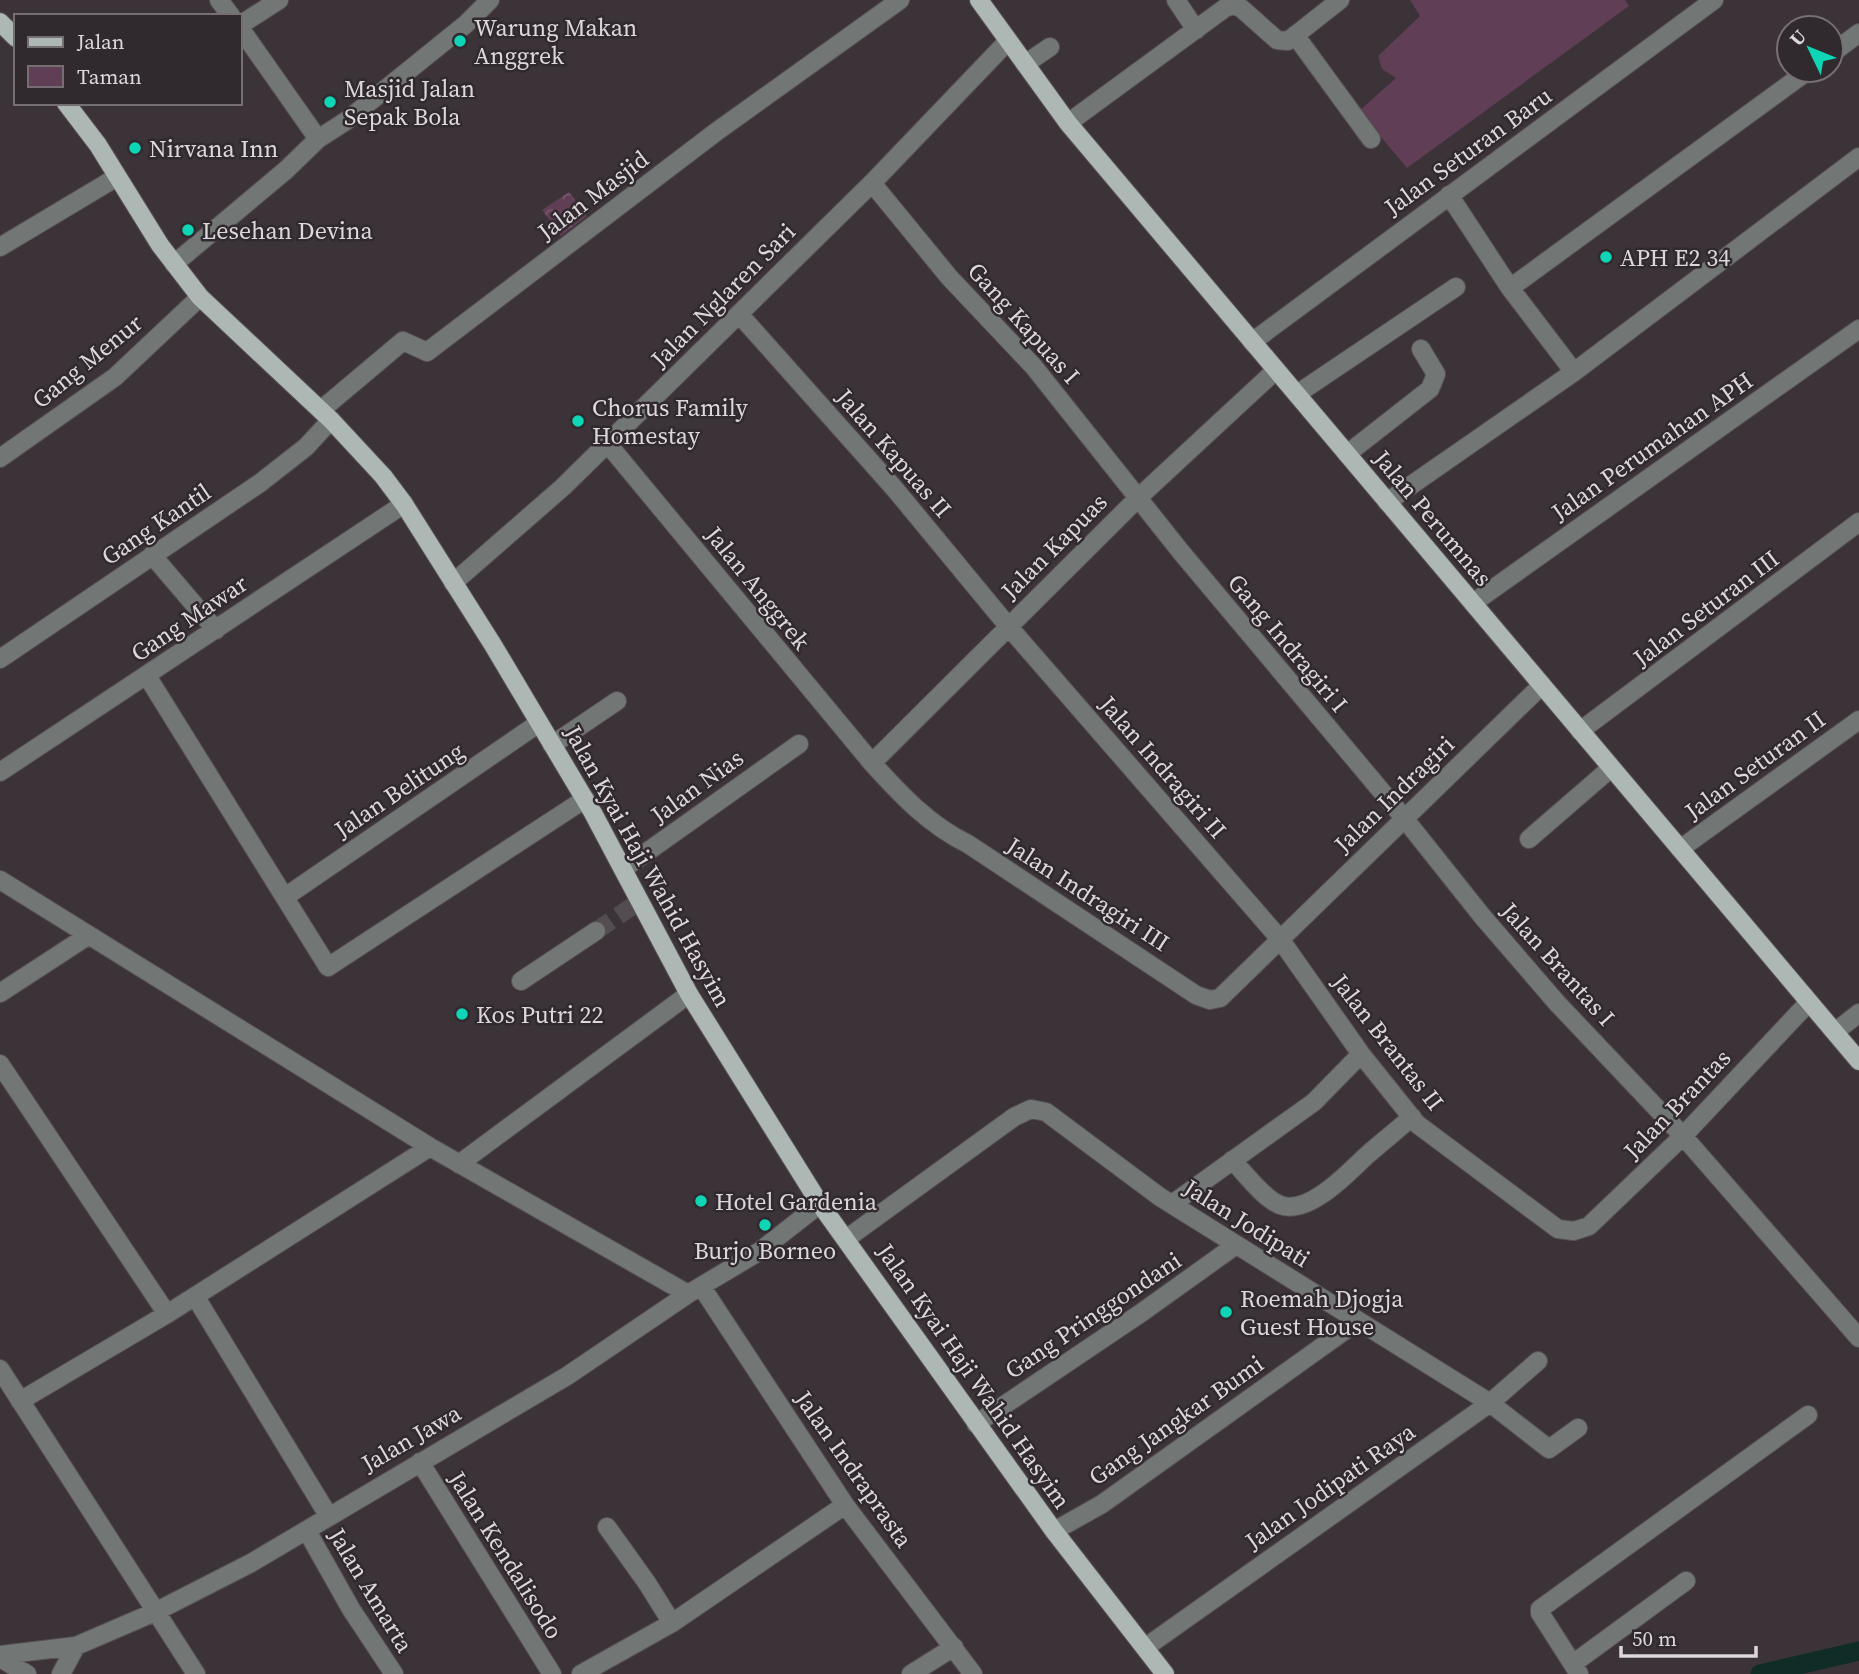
<svg xmlns="http://www.w3.org/2000/svg" width="1859" height="1674" viewBox="0 0 1859 1674" font-family="'Source Serif 4',serif">
	<style>
		.green { fill: #603e55 }
		.forest { fill: url(#forest-crowns) }
		.lines { fill: none; stroke-linecap: round; stroke-linejoin: round }
		.canal { stroke: #102c26; stroke-width: 19 }
		.minor-tunnel { stroke: #534c50; stroke-width: 18; stroke-dasharray: 18 9; stroke-linecap: butt }
		.minor-casing { stroke: #585155; stroke-width: 20 }
		.major-casing { stroke: #585155; stroke-width: 20 }
		.minor { stroke: #727775; stroke-width: 18 }
		.major { stroke: #adb7b4; stroke-width: 18 }
		.poi-dot { fill: #0ed5b5; stroke: #30292e; stroke-width: 2.5 }
		.labels { text-anchor: middle; dominant-baseline: central; stroke-width: 5; stroke-linejoin: round; paint-order: stroke }
		.poi-label { font-size: 24px; fill: #dcd7db; stroke: #30292e; text-anchor: start }
		.street-label { font-size: 24px; fill: #dcd7db; stroke: #30292e }
	</style>
	<defs>
		<pattern id="forest-crowns" width="20" height="18" patternUnits="userSpaceOnUse" patternTransform="scale(1.75)"><rect width="20" height="18" fill="#603e55"/><path d="M2 6a3 3 0 1 1 6 0M12 15a3 3 0 1 1 6 0" fill="none" stroke="#76596d"/></pattern>
	</defs>
	<rect width="100%" height="100%" fill="#3b3338"/>
	<path class="green" d="M 1410,0 L 1625,0 L 1629,6 L 1407,168 L 1359,111 L 1396,78 L 1382,69 L 1378,56 L 1420,16 Z"/>
	<path class="forest" d="M 569,192 L 587,216 L 561,236 L 542,210 Z"/>
	<g class="lines">
		<path class="canal" d="M 1760,1674 L 1859,1651"/>
		<path class="minor-tunnel" d="M 596,931 L 640,901"/>
		<g class="minor-casing">
			<path id="minor" d="M 219,0 L 231,16
				M 1176,0 L 1196,30
				M 240,25 L 279,0
				M 240,28 L 318,139
				M 1295,35 L 1371,139
				M 1831,54 L 1859,33
				M 1025,64 L 1050,47
				M 1068,123 L 1225,8 L 1233,5 L 1241,8 L 1277,40 L 1288,41 L 1340,0
				M 872,183 L 949,277 L 1034,367 L 1181,552 L 1404,818 L 1482,916 L 1557,1003 L 1683,1136 L 1859,1338
				M 1449,195 L 1510,288 L 1574,372
				M 0,247 L 117,177
				M 174,264 L 286,170 L 318,139 L 346,121 L 466,24 L 490,0
				M 1510,288 L 1809,70
				M 739,314 L 894,488 L 1008,626 L 1280,939 L 1361,1054 L 1417,1124 L 1558,1229 L 1574,1231 L 1589,1226 L 1683,1136 L 1809,1002
				M 1252,342 L 1714,0
				M 1297,394 L 1456,287
				M 321,410 L 403,341 L 427,352 L 716,132 L 900,0
				M 607,443 L 872,763 C 901,795 929,825 968,844 L 1196,995 L 1210,1000 L 1220,998 L 1542,685
				M 1347,454 L 1430,389 L 1436,374 L 1421,349
				M 0,458 L 115,377 L 200,297
				M 1387,502 L 1574,372 L 1859,157
				M 152,555 L 216,630
				M 453,583 L 563,487 L 872,183 L 1008,41
				M 1473,603 L 1859,329
				M 0,659 L 260,483 L 306,447 L 331,420
				M 147,676 L 328,967 L 585,799
				M 1580,731 L 1859,522
				M 552,745 L 617,701
				M 872,763 L 1139,497 L 1276,370
				M 0,772 L 404,504
				M 1529,839 L 1611,768
				M 1680,849 L 1859,720
				M 623,869 L 799,744
				M 0,880 L 430,1147 L 688,1294
				M 285,897 L 539,723
				M 521,981 L 596,931
				M 0,993 L 89,935
				M 1835,1032 L 1859,1013
				M 0,1064 L 167,1314
				M 1232,1160 C 1246,1174 1262,1197 1280,1205 C 1308,1216 1348,1173 1366,1156 C 1381,1143 1397,1130 1412,1117
				M 459,1164 L 689,994
				M 1172,1204 L 1314,1102 L 1361,1054
				M 846,1239 L 1014,1117 L 1031,1109 L 1046,1112 L 1160,1197 L 1490,1403 L 1549,1449 L 1578,1428
				M 701,1286 L 845,1505 L 973,1674
				M 195,1296 L 328,1515
				M 0,1369 L 196,1674
				M 20,1401 L 167,1314 L 430,1147
				M 976,1424 L 1141,1313 L 1236,1245
				M 420,1462 L 552,1674
				M 607,1527 L 647,1583 L 672,1623
				M 307,1531 L 351,1609 L 394,1674
				M 1054,1531 L 1102,1504 L 1358,1321
				M 1146,1647 L 1490,1403 L 1538,1361
				M 0,1655 L 76,1646 L 155,1612 L 251,1563 L 567,1376 L 688,1294 L 760,1251 L 820,1204
				M 0,1658 L 27,1674
				M 1574,1663 L 1686,1581
				M 61,1674 L 76,1646
				M 581,1674 L 672,1623 L 845,1505
				M 911,1674 L 954,1647
				M 1579,1674 L 1540,1613 L 1540,1609 L 1808,1415"/>
		</g>
		<g class="major-casing">
			<path id="major" d="M 979,0 L 1068,123 L 1859,1061
				M 0,22 L 16,38
				M 66,103 L 98,145 L 160,245 L 200,297 L 331,420 L 383,476 L 404,504 L 493,645 L 593,813 L 689,994 L 820,1204 L 1054,1531 L 1165,1674"/>
		</g>
		<use href="#minor" class="minor"/>
		<use href="#major" class="major"/>
	</g>
	<g class="poi-dot">
		<circle cx="460" cy="41" r="7"/>
		<circle cx="330" cy="102" r="7"/>
		<circle cx="135" cy="148" r="7"/>
		<circle cx="188" cy="230" r="7"/>
		<circle cx="1606" cy="257" r="7"/>
		<circle cx="578" cy="421" r="7"/>
		<circle cx="462" cy="1014" r="7"/>
		<circle cx="701" cy="1201" r="7"/>
		<circle cx="765" cy="1225" r="7"/>
		<circle cx="1226" cy="1312" r="7"/>
	</g>
	<g class="labels">
		<g class="poi-label">
			<text x="474" y="27">Warung Makan<tspan x="474" dy="28">Anggrek</tspan></text>
			<text x="344" y="88">Masjid Jalan<tspan x="344" dy="28">Sepak Bola</tspan></text>
			<text x="149" y="148">Nirvana Inn</text>
			<text x="202" y="230">Lesehan Devina</text>
			<text x="1620" y="257">APH E2 34</text>
			<text x="592" y="407">Chorus Family<tspan x="592" dy="28">Homestay</tspan></text>
			<text x="476" y="1014">Kos Putri 22</text>
			<text x="715" y="1201">Hotel Gardenia</text>
			<text x="765" y="1250" text-anchor="middle">Burjo Borneo</text>
			<text x="1240" y="1298">Roemah Djogja<tspan x="1240" dy="28">Guest House</tspan></text>
		</g>
		<g class="street-label">
			<text transform="translate(1468 151) rotate(-36)">Jalan Seturan Baru</text>
			<text transform="translate(593 195) rotate(-37)">Jalan Masjid</text>
			<text transform="translate(723 295) rotate(-45)">Jalan Nglaren Sari</text>
			<text transform="translate(1024 323) rotate(48)">Gang Kapuas I</text>
			<text transform="translate(87 361) rotate(-39)">Gang Menur</text>
			<text transform="translate(1652 446) rotate(-35)">Jalan Perumahan APH</text>
			<text transform="translate(894 453) rotate(49)">Jalan Kapuas II</text>
			<text transform="translate(1433 518) rotate(50)">Jalan Perumnas</text>
			<text transform="translate(156 524) rotate(-34)">Gang Kantil</text>
			<text transform="translate(1054 546) rotate(-45)">Jalan Kapuas</text>
			<text transform="translate(758 588) rotate(51)">Jalan Anggrek</text>
			<text transform="translate(1706 608) rotate(-37)">Jalan Seturan III</text>
			<text transform="translate(189 618) rotate(-34)">Gang Mawar</text>
			<text transform="translate(1288 643) rotate(50)">Gang Indragiri I</text>
			<text transform="translate(1755 765) rotate(-36)">Jalan Seturan II</text>
			<text transform="translate(1163 767) rotate(49)">Jalan Indragiri II</text>
			<text transform="translate(697 786) rotate(-36)">Jalan Nias</text>
			<text transform="translate(399 790) rotate(-34)">Jalan Belitung</text>
			<text transform="translate(1394 794) rotate(-44)">Jalan Indragiri</text>
			<text transform="translate(648 866) rotate(61)">Jalan Kyai Haji Wahid Hasyim</text>
			<text transform="translate(1088 894) rotate(33)">Jalan Indragiri III</text>
			<text transform="translate(1558 964) rotate(48)">Jalan Brantas I</text>
			<text transform="translate(1388 1042) rotate(52)">Jalan Brantas II</text>
			<text transform="translate(1677 1104) rotate(-46)">Jalan Brantas</text>
			<text transform="translate(1247 1223) rotate(32)">Jalan Jodipati</text>
			<text transform="translate(1093 1315) rotate(-34)">Gang Pringgondani</text>
			<text transform="translate(974 1376) rotate(55)">Jalan Kyai Haji Wahid Hasyim</text>
			<text transform="translate(1176 1420) rotate(-35)">Gang Jangkar Bumi</text>
			<text transform="translate(411 1438) rotate(-30)">Jalan Jawa</text>
			<text transform="translate(854 1469) rotate(55)">Jalan Indraprasta</text>
			<text transform="translate(1330 1486) rotate(-35)">Jalan Jodipati Raya</text>
			<text transform="translate(506 1555) rotate(58)">Jalan Kendalisodo</text>
			<text transform="translate(371 1590) rotate(59)">Jalan Amarta</text>
		</g>
	</g>
	<rect x="14" y="14" width="228" height="91" fill="#30292e" stroke="#756f73" stroke-width="2"/>
	<rect x="28" y="37" width="35" height="10" fill="#adb7b4" stroke="#756f73" stroke-width="2"/>
	<text x="77" y="49" font-size="21" fill="#dcd7db">Jalan</text>
	<rect x="28" y="66" width="35" height="21" fill="#603e55" stroke="#756f73" stroke-width="2"/>
	<text x="77" y="84" font-size="21" fill="#dcd7db">Taman</text>
	<g transform="translate(1810 49) rotate(313)"><circle r="33" fill="#30292e" stroke="#756f73" stroke-width="2"/>
	<path d="M0-5L12 26L0 18L-12 26Z" fill="#0ed5b5"/>
	<text y="-10" font-size="19" font-weight="bold" text-anchor="middle" fill="#dcd7db">U</text>
	</g>
	<path d="M1621 1646v10h135v-10" fill="none" stroke="#dcd7db" stroke-width="3.5"/>
	<text x="1632" y="1646" font-size="21" fill="#dcd7db" stroke="#30292e" stroke-width="5" paint-order="stroke">50 m</text>
</svg>
